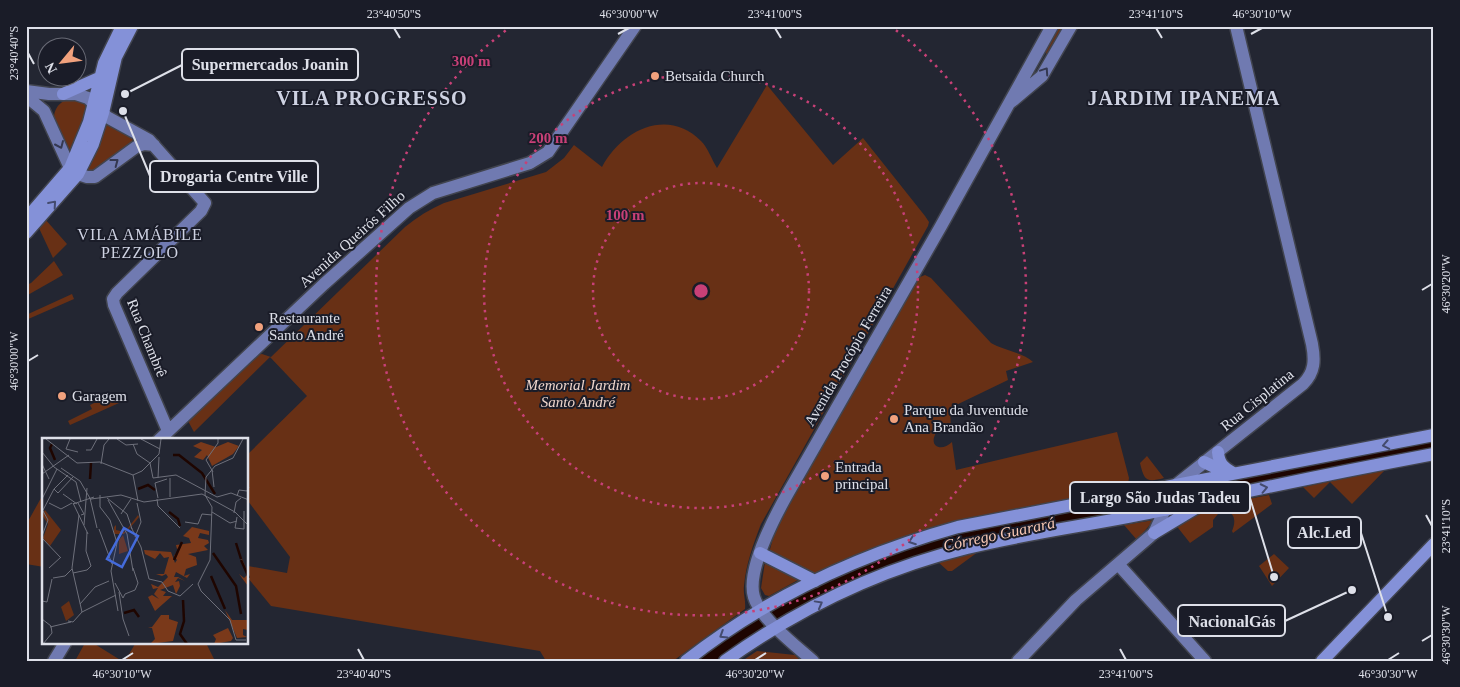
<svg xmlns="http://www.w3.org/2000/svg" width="1460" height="687" viewBox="0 0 1460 687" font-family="'Times New Roman',serif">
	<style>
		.green { fill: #683015 }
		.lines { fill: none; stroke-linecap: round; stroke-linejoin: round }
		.river { stroke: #1e0500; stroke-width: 12 }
		.secondary-casing { stroke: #41444f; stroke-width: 15 }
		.primary-casing { stroke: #41444f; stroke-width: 15 }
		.secondary { stroke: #707ab1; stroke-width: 12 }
		.primary { stroke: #8491d8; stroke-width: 12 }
		.oneway { stroke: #343851 }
		.oneway2 { stroke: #444b6e }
		.ticks { fill: none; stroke: #dee0e9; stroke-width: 2 }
		.ring { fill: none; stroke: #c84077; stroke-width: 2.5; stroke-dasharray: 2.5 5 }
		.poi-dot { fill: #f1a17d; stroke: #1a1c28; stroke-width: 2 }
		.labels { text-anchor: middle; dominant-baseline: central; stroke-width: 4; stroke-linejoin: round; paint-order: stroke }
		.poi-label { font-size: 15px; fill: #dee0e9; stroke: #1a1c28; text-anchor: start }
		.street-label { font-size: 15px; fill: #dee0e9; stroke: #1a1c28 }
		.park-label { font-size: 15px; font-style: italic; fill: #eed5cb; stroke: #1a1c28 }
		.neighbourhood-label { font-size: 16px; letter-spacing: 1px; fill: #ced2e2; stroke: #1a1c28 }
		.water-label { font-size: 16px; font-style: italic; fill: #f9c9b4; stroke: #1a1c28 }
		.district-label { font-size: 20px; font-weight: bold; letter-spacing: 1px; fill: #ced2e2; stroke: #1a1c28 }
		.inset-river { fill: none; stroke: #1e0500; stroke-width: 2.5 }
		.inset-road { fill: none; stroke: #6e707b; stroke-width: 1 }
		.view { fill: #446bdb; fill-opacity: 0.15; stroke: #446bdb; stroke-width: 2.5 }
		.inset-edge { fill: none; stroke: #dee0e9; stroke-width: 2.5 }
		.centre { fill: #c84077; stroke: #1a1c28; stroke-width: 2.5 }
		.ring-label { font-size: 15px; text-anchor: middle; font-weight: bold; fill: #c84077; stroke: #1a1c28; stroke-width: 4; stroke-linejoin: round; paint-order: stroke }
		.leader { fill: none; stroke: #dee0e9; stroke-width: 2 }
		.callout-dot { fill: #dee0e9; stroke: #1a1c28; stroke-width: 2 }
		.callout { fill: #1a1c28; stroke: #dee0e9; stroke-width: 2 }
		.callout-label { font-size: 16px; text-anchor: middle; font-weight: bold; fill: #dee0e9 }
		.neatline { fill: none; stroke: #dee0e9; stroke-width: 2 }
		.ticks-label { font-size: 12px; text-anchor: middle; fill: #dee0e9 }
	</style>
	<rect width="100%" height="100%" fill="#232632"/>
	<path class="green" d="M 1059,26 L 1065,26 L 1048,55 L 1047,55 L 1045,51 Z
		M 767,85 L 833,165 L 863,138 L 925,216 L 929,222 L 928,226 L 761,524 C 753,545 746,564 744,586 C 743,594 746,601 745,609 L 673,661 L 546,661 L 540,651 L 271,606 L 248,578 L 248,566 L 287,573 L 290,557 L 248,501 L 248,454 L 307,396 L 270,357 L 194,432 L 188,421 L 256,355 L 262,354 L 271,357 L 405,227 C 417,217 430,209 444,203 L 546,172 L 564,158 L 574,145 L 602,167 C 621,130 668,107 701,141 C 708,148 712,160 717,168 Z
		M 74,95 L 90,106 L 72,152 L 68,151 L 54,119 C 54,105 63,101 74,95 Z
		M 106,122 L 133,138 L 131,145 L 93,174 L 83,172 Z
		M 45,219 L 67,244 L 53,258 L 38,226 Z
		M 54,261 L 63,275 L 26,296 L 26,285 L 31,283 Z
		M 925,275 L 931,278 L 991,343 C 1003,350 1024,353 1033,362 L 1006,371 L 1008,380 L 950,408 L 951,431 L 936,433 C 928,447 942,452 952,442 L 956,470 L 1117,432 L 1129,478 L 1128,484 L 1124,488 L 963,521 L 816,575 L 769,553 L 773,538 L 780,521 L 917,281 L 920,277 Z
		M 72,294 L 74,299 L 26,320 L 26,315 Z
		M 115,393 L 119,403 L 70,425 L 68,421 L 92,409 L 90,405 Z
		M 1147,456 L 1164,478 C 1146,483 1144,480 1140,463 Z
		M 1385,470 L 1352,504 L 1330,482 L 1314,498 L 1303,487 Z
		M 1269,495 L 1272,504 L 1233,533 L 1232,531 C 1235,524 1236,516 1229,512 L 1218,514 L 1213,520 L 1213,527 L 1190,543 L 1175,524 L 1206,507 Z
		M 41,498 L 44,499 L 44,567 L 26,564 L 26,525 Z
		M 1154,520 L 1137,540 L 1124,525 Z
		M 982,549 L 952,571 L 948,571 L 938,562 Z
		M 1274,554 L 1289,568 L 1272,586 L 1259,566 Z
		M 765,562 L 798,577 L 798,580 L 769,596 L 765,595 L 761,588 Z
		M 85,643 L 93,643 L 122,661 L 75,661 Z
		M 134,643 L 206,643 L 215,661 L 125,661 L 135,644 Z
		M 757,651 L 795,655 L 801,661 L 742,661 Z"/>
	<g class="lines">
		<path class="river" d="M 704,661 C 782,604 870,564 964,539 L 1184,496 L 1351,459 L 1434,443"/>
		<g class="secondary-casing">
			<path id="secondary" d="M 26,91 L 49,94 L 76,94 L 88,98 L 107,117 L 149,140 L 205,203 L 201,211 L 117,293 L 113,299 L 114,305 L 168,431
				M 26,96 L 44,111 L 70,168 L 78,174 L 87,177 L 95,177 L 136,147 L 144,144 L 154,145
				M 1011,102 L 1042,76 L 1071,26
				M 159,440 L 324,284 L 409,208 L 433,193 L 530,163 L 548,152 L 635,26
				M 1118,564 L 1205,661
				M 54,661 L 65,643
				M 813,661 C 796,646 760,618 754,597 C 746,571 775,516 788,493 L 941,226 L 1052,26
				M 1018,661 L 1076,600 L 1154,533 L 1177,484 L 1303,384 C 1315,372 1315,360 1312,344 L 1236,26"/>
		</g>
		<g class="primary-casing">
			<path id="primary" d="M 63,94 L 99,78
				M 26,219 L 70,168 L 89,122 L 104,63 L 122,26
				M 26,233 L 78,174 L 93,144 L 103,113 L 116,57 L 132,26
				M 1218,452 C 1219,464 1223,467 1233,473
				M 1204,462 L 1225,472
				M 1154,533 L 1199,506
				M 760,553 L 815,581
				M 686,661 C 766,598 861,554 958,527 L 1434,435
				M 725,661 C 798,609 881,569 967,548 C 1032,532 1099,524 1164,510 C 1180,507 1196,503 1212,499 C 1285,483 1360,468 1434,454
				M 1322,661 L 1434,544"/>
		</g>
		<use href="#secondary" class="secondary"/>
		<use href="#primary" class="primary"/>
	</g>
	<defs><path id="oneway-chevron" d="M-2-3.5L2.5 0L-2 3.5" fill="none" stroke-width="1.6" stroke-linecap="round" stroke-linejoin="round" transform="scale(1.25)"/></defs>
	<g class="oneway">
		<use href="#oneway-chevron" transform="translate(1045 71) rotate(-56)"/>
		<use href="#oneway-chevron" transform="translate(60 145) rotate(66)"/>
		<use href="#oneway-chevron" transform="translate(115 162) rotate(-37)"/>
	</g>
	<g class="oneway2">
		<use href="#oneway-chevron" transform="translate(53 204) rotate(-49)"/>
		<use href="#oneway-chevron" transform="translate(1386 445) rotate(169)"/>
		<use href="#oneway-chevron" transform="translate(1264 488) rotate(-12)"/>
		<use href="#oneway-chevron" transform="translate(912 541) rotate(160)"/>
		<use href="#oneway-chevron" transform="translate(819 604) rotate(-29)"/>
		<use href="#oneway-chevron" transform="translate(723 635) rotate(148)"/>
	</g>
	<path class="ticks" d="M 394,28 L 400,38M 775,28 L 781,38M 1156,28 L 1162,38M 618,34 L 629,28M 1251,34 L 1262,28M 28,53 L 34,64M 1422,290 L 1432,284M 28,361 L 38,355M 1426,515 L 1432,526M 1422,641 L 1432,635M 358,649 L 364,660M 1120,649 L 1126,660M 122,660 L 133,653M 755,660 L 766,653M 1388,660 L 1399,653"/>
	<g class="ring">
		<circle cx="701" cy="291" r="108"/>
		<circle cx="701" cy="291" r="217"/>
		<path d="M890 26A325 325 0 1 1 512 26"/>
	</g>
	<g class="poi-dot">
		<circle cx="655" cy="76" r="5"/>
		<circle cx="259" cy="327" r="5"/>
		<circle cx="62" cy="396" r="5"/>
		<circle cx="894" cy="419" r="5"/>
		<circle cx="825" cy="476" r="5"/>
	</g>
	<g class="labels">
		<g class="poi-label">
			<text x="665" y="76">Betsaida Church</text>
			<text x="269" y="318">Restaurante<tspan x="269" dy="17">Santo André</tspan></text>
			<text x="72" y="396">Garagem</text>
			<text x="904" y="410">Parque da Juventude<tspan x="904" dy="17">Ana Brandão</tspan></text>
			<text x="835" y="467">Entrada<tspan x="835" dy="17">principal</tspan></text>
		</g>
		<g class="street-label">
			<text transform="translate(352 239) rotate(-42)">Avenida Queirós Filho</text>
			<text transform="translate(147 338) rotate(68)">Rua Chambrê</text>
			<text transform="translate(848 356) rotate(-60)">Avenida Procópio Ferreira</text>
			<text transform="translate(1257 400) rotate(-39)">Rua Cisplatina</text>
		</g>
		<g class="park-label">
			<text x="578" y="385">Memorial Jardim<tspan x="578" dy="17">Santo André</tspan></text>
		</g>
		<g class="neighbourhood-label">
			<text x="140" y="234">VILA AMÁBILE<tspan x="140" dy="18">PEZZOLO</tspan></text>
		</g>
		<g class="water-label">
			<text transform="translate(999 534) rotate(-12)">Córrego Guarará</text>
		</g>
		<g class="district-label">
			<text x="372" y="98">VILA PROGRESSO</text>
			<text x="1184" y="98">JARDIM IPANEMA</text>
		</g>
	</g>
	<g transform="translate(42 438)">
		<rect width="206" height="206" fill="#232632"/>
		<path d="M 3,72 L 19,92 L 8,108 L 1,100 L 6,86 L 0,77 ZM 96,77 L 97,79 L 93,84 L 81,97 L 86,113 L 77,116 L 77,102 L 82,96 L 72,96 L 72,89 L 74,87 L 74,92 L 83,94 ZM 27,163 L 32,177 L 24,183 L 19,169 Z" fill="#683015"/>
		<path d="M 159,4 L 174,9 L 186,4 L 197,8 L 191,16 L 170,28 L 165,17 L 161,22 L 152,19 L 160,12 L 151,8 ZM 150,89 L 167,93 L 167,97 L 158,95 L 156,100 L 166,102 L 167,105 L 162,108 L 166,112 L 146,116 L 154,119 L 155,127 L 144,131 L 142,138 L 148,136 L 145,140 L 134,134 L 132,139 L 136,139 L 143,143 L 136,140 L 133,144 L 137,143 L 138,148 L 134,156 L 131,147 L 118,152 L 124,154 L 121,158 L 130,158 L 113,173 L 106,159 L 110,157 L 117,161 L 112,156 L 116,150 L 111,151 L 109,146 L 116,149 L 126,139 L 124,136 L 120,138 L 114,136 L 122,136 L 127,119 L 122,120 L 118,115 L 113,121 L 103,116 L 102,112 L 129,114 L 133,125 L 135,122 L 132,118 L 139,109 L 135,111 L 134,107 L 149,105 L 147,100 L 141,98 ZM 194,107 L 206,135 L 206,148 L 197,136 L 202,140 L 205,137 ZM 183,172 L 190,182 L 206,182 L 206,192 L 201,191 L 201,197 L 205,199 L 195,200 ZM 119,177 L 127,177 L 127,181 L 136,184 L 131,203 L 108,206 L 113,201 L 110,190 L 106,190 L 110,189 ZM 186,190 L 191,200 L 189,203 L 172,206 L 174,201 L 171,197 Z" fill="#7a391a"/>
		<path class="inset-river" d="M 10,6 L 8,10 L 13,22M 131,17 L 137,17 L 160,35 L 173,56M 48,41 L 49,25M 96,51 L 106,47 L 113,52M 127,74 L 136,81 L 138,88M 194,105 L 199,121M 171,115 L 194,148 L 199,176M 132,122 L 140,104M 199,122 L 207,140M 169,138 L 183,171M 141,162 L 142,183 L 138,196 L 145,206M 82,175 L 92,172 L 97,179"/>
		<path class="inset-road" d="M 4,1 L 35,25 L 58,24 L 91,37 L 100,33 L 117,16 L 119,1M 28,1 L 24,11 L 36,14M 75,1 L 84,7 L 96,6M 99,1 L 118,11M 201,1 L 191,20 L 173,28 L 164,39 L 163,57 L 170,69 L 168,122 L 156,146 L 159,153 L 188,182 L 194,202 L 204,202M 91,6 L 95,16 L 108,25 L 111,40 L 134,37 L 175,59 L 189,55 L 207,62M 44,12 L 49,12 L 55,1M 0,14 L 12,29 L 34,44 L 39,64M 0,26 L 7,41M 59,26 L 62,7 L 67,1M 19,30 L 38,43 L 49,62M 170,32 L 172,49M 171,34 L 164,22 L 176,5 L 176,1M 0,36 L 27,17M 91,37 L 96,63M 116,40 L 117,19M 128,40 L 128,59M 12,51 L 16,55 L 31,39M 21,56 L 35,66M 58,57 L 58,69 L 68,82 L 75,105 L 69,133 L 76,173M 195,58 L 197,52 L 205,53 L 207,49M 48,60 L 55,90M 65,60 L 85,76 L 90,91M 116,60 L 113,45 L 125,41M 0,61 L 15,31M 49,61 L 79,57 L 102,64 L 160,56 L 193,74 L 207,88M 115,61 L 116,68 L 138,90M 66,62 L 85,96 L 91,133M 7,65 L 19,71 L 30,65M 31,65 L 46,96M 36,65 L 42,76 L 39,77M 31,66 L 52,59M 0,74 L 12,51 L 26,37M 170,74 L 188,85 L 195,83M 192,75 L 194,64 L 199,60M 79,76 L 89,61M 37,77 L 30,130 L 40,174M 195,79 L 193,90 L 202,91 L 202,73M 143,84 L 156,86 L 160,76 L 170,77M 42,87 L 45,50M 89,89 L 99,109 L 107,141 L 120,144 L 126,153 L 138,158 L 151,146M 57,91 L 70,126M 0,98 L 6,82 L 1,73M 93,99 L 99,84 L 95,65M 0,100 L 18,119M 7,130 L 19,119M 91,130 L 96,145M 31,135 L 45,132 L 49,128 L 44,113 L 45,94M 11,140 L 23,138 L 30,131M 73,145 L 81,160 L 83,156 L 93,152 L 96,145M 77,154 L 81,181 L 87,198M 0,163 L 5,164 L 10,141M 38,166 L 53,149 L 67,143M 0,181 L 9,188 L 10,195 L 1,206M 26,183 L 31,184 L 40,174 L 74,157M 8,189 L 29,184"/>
		<path class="view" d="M 82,90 L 96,98 L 80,129 L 65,121 Z"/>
		<rect width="206" height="206" class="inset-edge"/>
	</g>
	<circle cx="701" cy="291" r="8" class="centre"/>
	<g class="ring-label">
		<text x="471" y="66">300 m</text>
		<text x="548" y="143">200 m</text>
		<text x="625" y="220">100 m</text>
	</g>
	<path class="leader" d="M125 94L182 65M123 111L150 176M1274 577L1250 498M1388 617L1361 533M1352 590L1285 621"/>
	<g class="callout-dot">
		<circle cx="125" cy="94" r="5"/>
		<circle cx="123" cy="111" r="5"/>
		<circle cx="1274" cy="577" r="5"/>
		<circle cx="1388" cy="617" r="5"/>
		<circle cx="1352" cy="590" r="5"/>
	</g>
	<g class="callout">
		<rect x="182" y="49" width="176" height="31" rx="5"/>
		<rect x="150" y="161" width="168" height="31" rx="5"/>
		<rect x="1070" y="482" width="180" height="31" rx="5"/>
		<rect x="1288" y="517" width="73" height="31" rx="5"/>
		<rect x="1178" y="605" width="107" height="31" rx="5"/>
	</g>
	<g class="callout-label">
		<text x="270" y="70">Supermercados Joanin</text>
		<text x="234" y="182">Drogaria Centre Ville</text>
		<text x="1160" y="503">Largo São Judas Tadeu</text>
		<text x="1324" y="538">Alc.Led</text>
		<text x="1232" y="627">NacionalGás</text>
	</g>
	<rect width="1460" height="687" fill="none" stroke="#1a1c28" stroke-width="55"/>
	<g transform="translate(62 62) rotate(241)"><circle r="24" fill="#1a1c28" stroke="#686a75"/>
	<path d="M0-4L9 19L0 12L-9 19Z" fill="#f1a17d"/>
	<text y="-8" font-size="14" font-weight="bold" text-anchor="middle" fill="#dee0e9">N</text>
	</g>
	<rect x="28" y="28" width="1404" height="632" class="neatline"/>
	<g class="ticks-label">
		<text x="394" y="18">23°40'50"S</text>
		<text x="629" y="18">46°30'00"W</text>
		<text x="775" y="18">23°41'00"S</text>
		<text x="1156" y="18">23°41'10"S</text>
		<text x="1262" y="18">46°30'10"W</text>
		<text transform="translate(14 53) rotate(-90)" y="4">23°40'40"S</text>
		<text transform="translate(1446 284) rotate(-90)" y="4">46°30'20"W</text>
		<text transform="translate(14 361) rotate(-90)" y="4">46°30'00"W</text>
		<text transform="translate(1446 526) rotate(-90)" y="4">23°41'10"S</text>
		<text transform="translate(1446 635) rotate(-90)" y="4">46°30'30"W</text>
		<text x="122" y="678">46°30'10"W</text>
		<text x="364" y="678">23°40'40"S</text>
		<text x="755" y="678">46°30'20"W</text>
		<text x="1126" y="678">23°41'00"S</text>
		<text x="1388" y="678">46°30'30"W</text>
	</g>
</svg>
